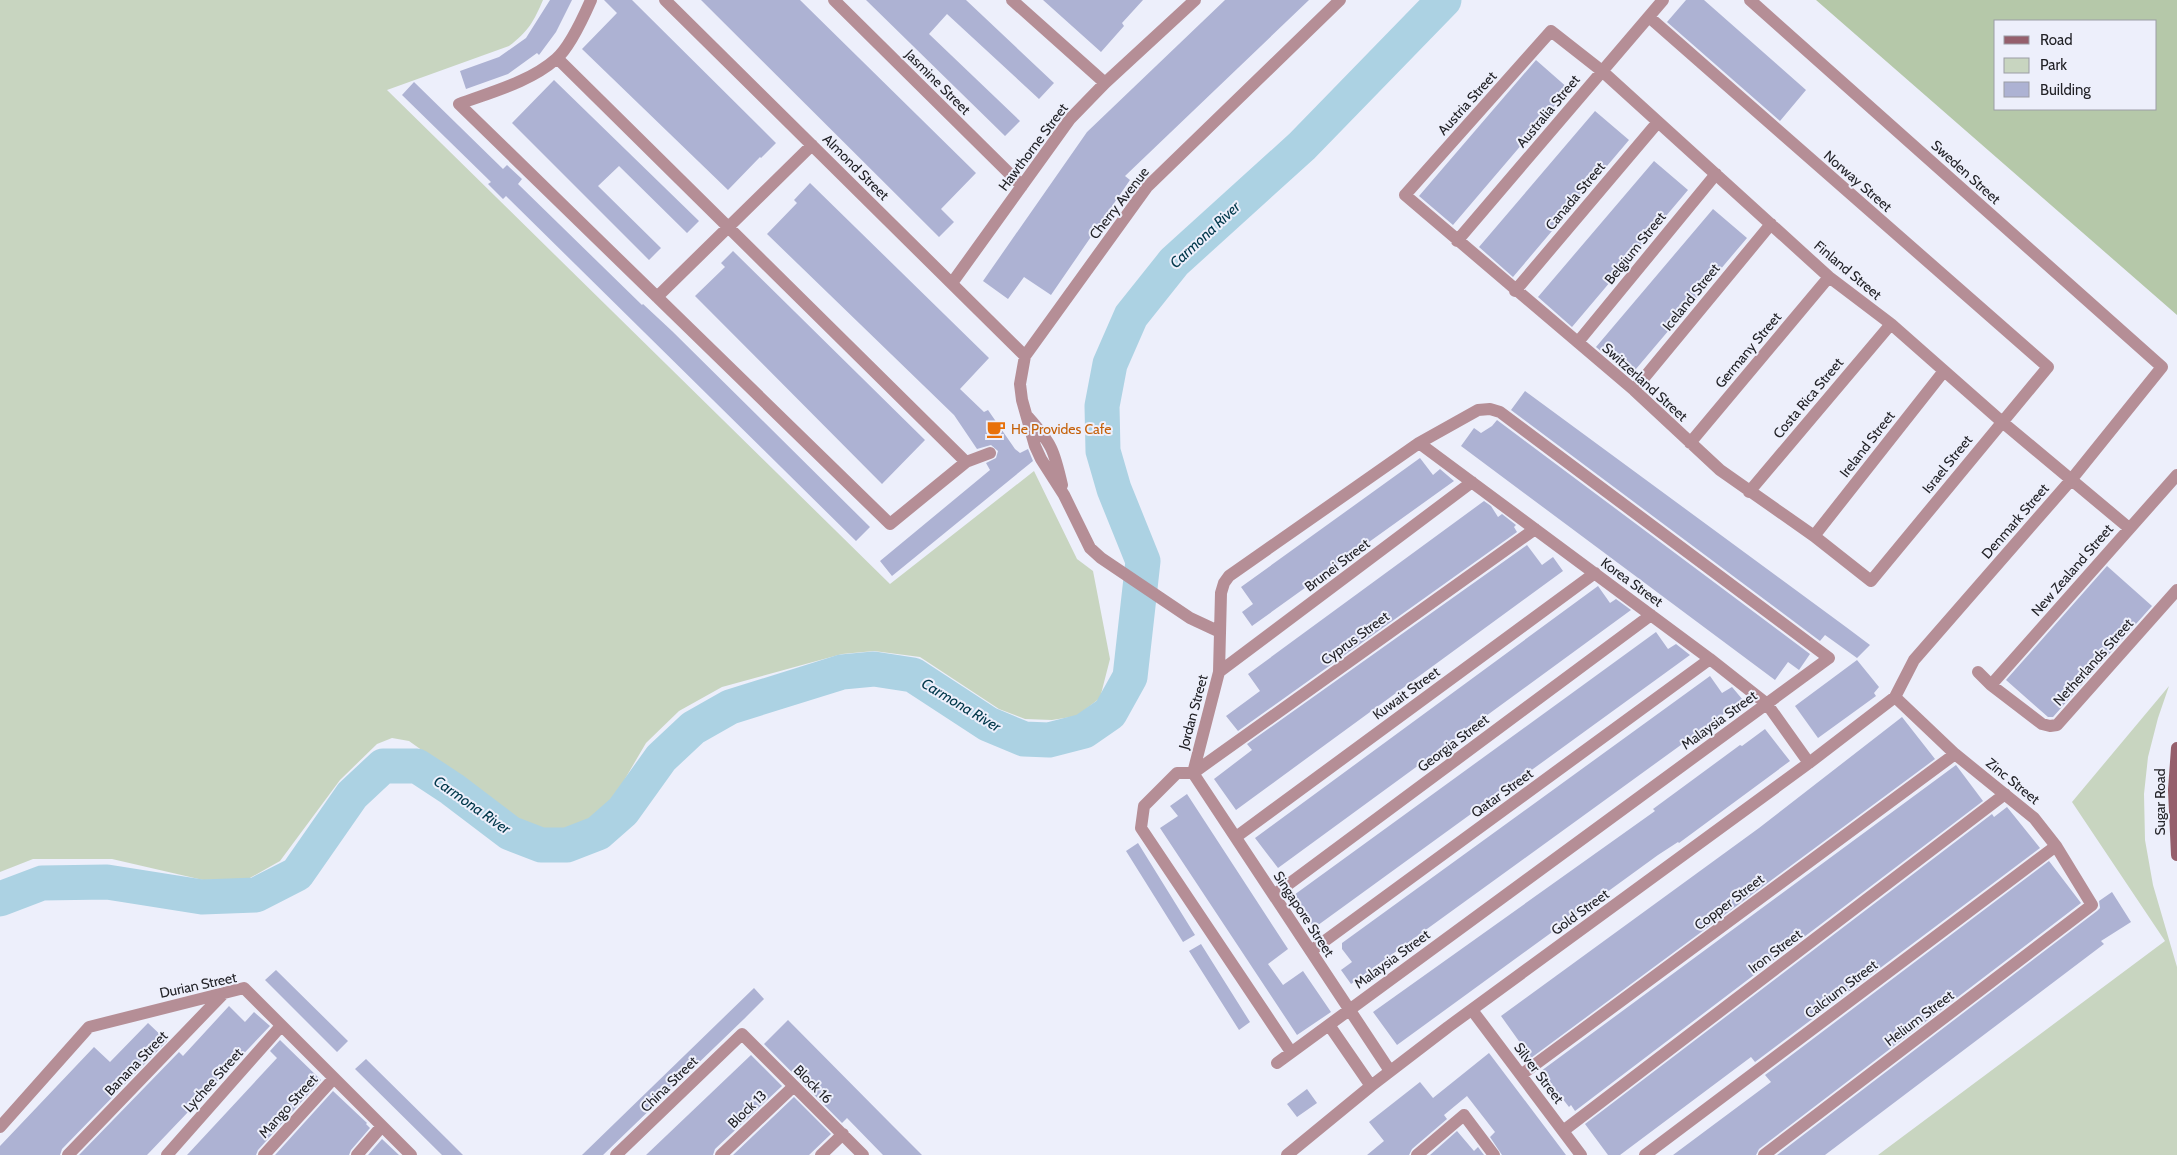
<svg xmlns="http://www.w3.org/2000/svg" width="2177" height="1155" viewBox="0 0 2177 1155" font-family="Cabin,sans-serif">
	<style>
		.green { fill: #c8d5c0 }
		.forest { fill: #b5c8a9; fill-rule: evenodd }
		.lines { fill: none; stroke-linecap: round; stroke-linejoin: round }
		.river { stroke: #acd2e3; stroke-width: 35 }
		.building { fill: #adb2d3 }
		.street { stroke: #b58e96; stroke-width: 12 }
		.secondary { stroke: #955f6c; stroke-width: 12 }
		.labels { text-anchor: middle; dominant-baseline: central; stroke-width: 4; stroke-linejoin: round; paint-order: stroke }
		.street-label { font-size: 14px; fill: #222227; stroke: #edeffb }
		.food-label { font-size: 14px; fill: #c56008; stroke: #edeffb; text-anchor: start }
		.water-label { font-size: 15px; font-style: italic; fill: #00374a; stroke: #edeffb }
	</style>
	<rect width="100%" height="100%" fill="#edeffb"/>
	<path class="green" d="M 0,0 L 543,0 C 534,21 528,32 509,46 L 387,90 L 890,584 L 1034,471 L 1077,559 L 1093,571 L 1110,659 L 1100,698 L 1077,716 L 1052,720 L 1025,719 L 999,709 L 920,657 L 874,651 L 842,654 L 722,687 L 679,711 L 646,743 L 612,801 L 592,819 L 569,831 L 545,832 L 520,820 L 409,741 L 392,738 L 377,744 L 340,780 L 280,861 L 248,879 L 203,880 L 112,859 L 33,859 L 0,872 Z
		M 2169,686 L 2158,718 L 2148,757 L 2144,794 L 2145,840 L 2153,885 L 2177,967 L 2177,1155 L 1878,1155 L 2165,941 L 2072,802 Z"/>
	<path class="forest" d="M 1816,0 L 2177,0 L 2177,315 ZM 1996,21 L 2156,21 L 2156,109 L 1996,109 Z"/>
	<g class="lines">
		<path class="river" d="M 0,899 L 42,883 L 107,882 L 202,897 L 256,895 L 297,874 L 352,795 L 383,766 L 417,766 L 452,789 L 510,833 L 541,845 L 567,845 L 598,833 L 623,811 L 661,758 L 693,728 L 730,707 L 842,672 L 874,669 L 913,675 L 988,724 L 1024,739 L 1049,740 L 1084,731 L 1110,713 L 1130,677 L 1143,561 L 1114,489 L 1103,451 L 1102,406 L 1110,364 L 1131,316 L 1174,262 L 1302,146 L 1444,0"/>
	</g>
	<path class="building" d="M 550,0 L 572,0 L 556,32 L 539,55 L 537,53 L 508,74 L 466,89 L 460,71 L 499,57 L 526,38 Z
		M 604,0 L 632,0 L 776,143 L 761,158 L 760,157 L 728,190 L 582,49 L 617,13 Z
		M 701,0 L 800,0 L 976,173 L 941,209 L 954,222 L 939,237 Z
		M 866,0 L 966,0 L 1054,83 L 1039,99 L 947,14 L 929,34 L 1020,121 L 1005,136 Z
		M 1043,0 L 1143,0 L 1122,23 L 1124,26 L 1101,52 Z
		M 1225,0 L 1309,0 L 1125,176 L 1130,180 L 1051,295 L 1024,277 L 1008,299 L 983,281 L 1087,132 Z
		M 1686,0 L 1704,0 L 1806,90 L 1780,121 L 1667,22 Z
		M 1536,60 L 1569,89 L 1453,225 L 1419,196 Z
		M 554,80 L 699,221 L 687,233 L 619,166 L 598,186 L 661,248 L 649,260 L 512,123 Z
		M 414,82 L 503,169 L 507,165 L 522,179 L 518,184 L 642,305 L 643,304 L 672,331 L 870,527 L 856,541 L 506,196 L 503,199 L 488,184 L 491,182 L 402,95 Z
		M 1595,111 L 1629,140 L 1513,277 L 1479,247 Z
		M 1654,161 L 1688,190 L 1572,327 L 1538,297 Z
		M 810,183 L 989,358 L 960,389 L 984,412 L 988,410 L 1015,449 L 1020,453 L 1028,449 L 1033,461 L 892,576 L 880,561 L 990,470 L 986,463 L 996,458 L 998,451 L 991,445 L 977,449 L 954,415 L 767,234 L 797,203 L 794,200 Z
		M 1713,209 L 1747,238 L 1630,376 L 1596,347 Z
		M 733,251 L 925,440 L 882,484 L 695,296 L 725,267 L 721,263 Z
		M 1525,391 L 1846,627 L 1870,645 L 1857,658 L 1825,635 L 1820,641 L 1511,410 Z
		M 1497,420 L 1810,654 L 1799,670 L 1788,662 L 1775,680 L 1461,446 L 1474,428 L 1481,433 L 1492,426 Z
		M 1420,458 L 1433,475 L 1440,469 L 1454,481 L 1252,626 L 1242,612 L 1253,604 L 1241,587 Z
		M 1484,501 L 1491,506 L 1498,517 L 1502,514 L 1516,525 L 1514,527 L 1517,532 L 1238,731 L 1226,716 L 1260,691 L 1248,674 Z
		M 1527,545 L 1542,565 L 1553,557 L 1563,571 L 1236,810 L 1214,779 L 1252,750 L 1247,744 Z
		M 2107,566 L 2152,606 L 2053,717 L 2048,717 L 2006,680 Z
		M 1598,586 L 1610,603 L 1616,599 L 1631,610 L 1278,868 L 1255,838 Z
		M 1656,632 L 1668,649 L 1676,644 L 1690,655 L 1314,928 L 1294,901 L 1294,895 Z
		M 1857,660 L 1879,687 L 1874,693 L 1876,696 L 1818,738 L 1795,706 Z
		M 1710,676 L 1722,693 L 1732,687 L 1743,700 L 1351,984 L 1341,970 L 1352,962 L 1342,949 L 1342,943 Z
		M 1902,717 L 1935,759 L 1531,1058 L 1501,1016 L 1759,828 Z
		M 1765,729 L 1790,761 L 1679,843 L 1678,842 L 1658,855 L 1397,1045 L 1373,1012 L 1655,811 L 1653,809 L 1740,745 L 1742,746 Z
		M 1956,765 L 1983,801 L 1575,1111 L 1571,1105 L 1569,1107 L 1541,1071 Z
		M 1187,794 L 1288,949 L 1268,964 L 1283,985 L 1303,971 L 1331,1012 L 1297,1035 L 1160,828 L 1178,816 L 1170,806 Z
		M 2007,807 L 2040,848 L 1755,1062 L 1751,1057 L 1620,1155 L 1608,1155 L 1585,1124 L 1992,814 L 1994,817 Z
		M 1138,843 L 1195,935 L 1183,942 L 1126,851 Z
		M 2049,861 L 2081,903 L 1759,1149 L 1756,1155 L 1673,1155 L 1771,1082 L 1765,1075 Z
		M 2112,892 L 2131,922 L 2101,941 L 2104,944 L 1825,1155 L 1777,1155 L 2097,911 L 2100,908 L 2099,901 Z
		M 1201,944 L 1250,1022 L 1239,1030 L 1189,951 Z
		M 276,970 L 348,1041 L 337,1052 L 265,980 Z
		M 754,988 L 764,999 L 744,1019 L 603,1155 L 582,1155 Z
		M 229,1006 L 245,1022 L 254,1012 L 270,1026 L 147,1155 L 79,1155 L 179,1052 L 183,1056 Z
		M 788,1020 L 892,1125 L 922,1155 L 883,1155 L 847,1118 L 842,1123 L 764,1044 Z
		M 148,1023 L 167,1041 L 62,1149 L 60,1155 L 0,1155 L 0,1146 L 94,1047 L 110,1062 Z
		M 280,1040 L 321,1080 L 258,1150 L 256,1155 L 187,1155 L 277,1058 L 270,1051 Z
		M 1489,1053 L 1566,1155 L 1502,1155 L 1490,1137 L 1495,1132 L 1467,1096 L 1444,1115 L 1447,1119 L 1412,1149 L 1409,1155 L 1367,1155 L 1384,1141 L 1369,1122 L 1420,1082 L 1433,1098 Z
		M 751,1055 L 782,1086 L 715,1149 L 713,1155 L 646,1155 Z
		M 366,1059 L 447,1139 L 463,1155 L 442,1155 L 355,1069 Z
		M 1307,1089 L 1317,1103 L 1297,1117 L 1287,1104 Z
		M 333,1091 L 367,1123 L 366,1124 L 370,1128 L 351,1150 L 349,1155 L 275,1155 Z
		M 794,1097 L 831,1134 L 809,1155 L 733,1155 Z
		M 1457,1131 L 1474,1151 L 1478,1147 L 1484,1155 L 1430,1155 Z
		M 382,1139 L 399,1155 L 368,1155 Z"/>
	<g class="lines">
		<path class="street" d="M 591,0 C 584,16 569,48 556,59 C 530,82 491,92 459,104 L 890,524 L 966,462 L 990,453
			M 665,0 L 1025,356
			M 834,0 L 1022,186
			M 1012,0 L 1105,83
			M 1649,17 L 2048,367 L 1871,581 L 1814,536 L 1720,470 L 1634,390 L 1405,195 L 1551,31 L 1602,71 L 1829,277 L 1891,324 L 2001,421 L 2129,528
			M 558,59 L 966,462
			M 1457,241 L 1663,0
			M 952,283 L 1070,119 L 1105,83 L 1195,0
			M 1515,291 L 1658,122
			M 657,297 L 812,145
			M 1578,342 L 1716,174
			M 1634,390 L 1771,224
			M 1028,417 C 1052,444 1054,450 1062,485
			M 1419,443 L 1710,659 L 1767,704 L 1809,763
			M 1690,443 L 1829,277
			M 1749,492 L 1891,324
			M 1814,536 L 1944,371
			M 1220,632 L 1190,618 L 1101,558 L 1090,548 L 1064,495 L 1041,459 L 1035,446 L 1022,400 L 1020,384 L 1025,356 L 1147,187 L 1340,0
			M 1219,672 L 1472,482
			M 1978,672 L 1991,685 L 2042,724 L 2050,726 L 2057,725 L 2177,590
			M 1991,685 L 2177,475
			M 1193,773 L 1219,672 L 1221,593 L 1224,583 L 1229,576 L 1419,443 L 1478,410 L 1490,409 L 1500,412 L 1829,658 L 1277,1063
			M 1193,773 L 1535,529
			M 1193,773 L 1390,1071
			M 1193,773 L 1177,773 L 1144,806 L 1141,828 L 1291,1052
			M 1236,837 L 1595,573
			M 1274,895 L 1651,615
			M 1311,951 L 1710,659
			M 1472,1010 L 1581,1155
			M 1329,1025 L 1371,1086
			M 1521,1075 L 1955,754
			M 0,1127 L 89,1027 L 244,988 L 411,1155
			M 1563,1131 L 2005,794
			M 68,1155 L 224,993
			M 167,1155 L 281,1026
			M 264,1155 L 334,1078
			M 357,1155 L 382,1126
			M 616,1155 L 742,1034 L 863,1155
			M 721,1155 L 794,1086
			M 821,1155 L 843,1134
			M 1287,1155 L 1371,1086 L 1448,1027 L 1809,763 L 1895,697 L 1914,660 L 2071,480 L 2162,367 L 1750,0
			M 1417,1155 L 1464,1115 L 1494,1155
			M 1645,1155 L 2056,846
			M 1764,1155 L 2092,905 L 2056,846 L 2034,818 L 1955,754 L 1895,697"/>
		<path class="secondary" d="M 2177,748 L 2174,790 L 2177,855"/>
	</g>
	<defs>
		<g id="cafe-bare" transform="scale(1.5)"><path d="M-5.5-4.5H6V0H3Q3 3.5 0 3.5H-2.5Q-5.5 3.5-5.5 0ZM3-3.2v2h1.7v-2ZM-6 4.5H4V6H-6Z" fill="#e8710a" stroke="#edeffb" stroke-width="2.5" paint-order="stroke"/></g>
	</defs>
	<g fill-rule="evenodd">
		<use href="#cafe-bare" x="996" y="429"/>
	</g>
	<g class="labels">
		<g class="street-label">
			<text transform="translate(938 82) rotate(45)">Jasmine Street</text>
			<text transform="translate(1467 103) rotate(-48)">Austria Street</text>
			<text transform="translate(1548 111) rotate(-50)">Australia Street</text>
			<text transform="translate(1033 147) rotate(-53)">Hawthorne Street</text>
			<text transform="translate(856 167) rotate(45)">Almond Street</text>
			<text transform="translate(1966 172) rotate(42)">Sweden Street</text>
			<text transform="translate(1858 181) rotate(41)">Norway Street</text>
			<text transform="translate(1575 196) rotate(-50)">Canada Street</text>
			<text transform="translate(1119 203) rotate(-52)">Cherry Avenue</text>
			<text transform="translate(1635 248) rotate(-51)">Belgium Street</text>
			<text transform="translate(1848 270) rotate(40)">Finland Street</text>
			<text transform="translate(1691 297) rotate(-51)">Iceland Street</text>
			<text transform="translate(1748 350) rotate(-50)">Germany Street</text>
			<text transform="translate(1645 382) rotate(42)">Switzerland Street</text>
			<text transform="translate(1808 398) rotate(-50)">Costa Rica Street</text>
			<text transform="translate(1867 444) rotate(-52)">Ireland Street</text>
			<text transform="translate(1947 464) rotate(-51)">Israel Street</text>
			<text transform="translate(2015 521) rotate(-49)">Denmark Street</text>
			<text transform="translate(1337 565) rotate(-37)">Brunei Street</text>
			<text transform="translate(2072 570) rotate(-49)">New Zealand Street</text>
			<text transform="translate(1632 582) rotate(36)">Korea Street</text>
			<text transform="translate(1355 638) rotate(-36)">Cyprus Street</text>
			<text transform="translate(2093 662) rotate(-48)">Netherlands Street</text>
			<text transform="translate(1406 693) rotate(-36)">Kuwait Street</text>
			<text transform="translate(1193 712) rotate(-75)">Jordan Street</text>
			<text transform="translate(1719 720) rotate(-36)">Malaysia Street</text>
			<text transform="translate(1453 743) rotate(-37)">Georgia Street</text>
			<text transform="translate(2013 781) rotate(39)">Zinc Street</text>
			<text transform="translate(1502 793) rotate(-36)">Qatar Street</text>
			<text transform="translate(2160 802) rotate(-90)">Sugar Road</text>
			<text transform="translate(1729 902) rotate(-37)">Copper Street</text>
			<text transform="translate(1580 912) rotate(-36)">Gold Street</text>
			<text transform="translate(1304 914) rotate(57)">Singapore Street</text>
			<text transform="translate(1775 951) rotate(-37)">Iron Street</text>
			<text transform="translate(1392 959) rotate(-36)">Malaysia Street</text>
			<text transform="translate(198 985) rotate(-12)">Durian Street</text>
			<text transform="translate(1841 989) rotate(-37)">Calcium Street</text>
			<text transform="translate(1919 1018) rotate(-37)">Helium Street</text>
			<text transform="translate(136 1063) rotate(-46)">Banana Street</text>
			<text transform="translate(1539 1073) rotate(53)">Silver Street</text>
			<text transform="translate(213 1080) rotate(-48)">Lychee Street</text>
			<text transform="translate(669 1084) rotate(-44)">China Street</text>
			<text transform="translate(813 1084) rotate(45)">Block 16</text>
			<text transform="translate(288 1106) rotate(-48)">Mango Street</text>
			<text transform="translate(747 1109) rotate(-44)">Block 13</text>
		</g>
		<g class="food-label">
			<text x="1011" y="429">He Provides Cafe</text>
		</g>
		<g class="water-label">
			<text transform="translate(1205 235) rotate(-43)">Carmona River</text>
			<text transform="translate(961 705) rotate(31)">Carmona River</text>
			<text transform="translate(472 805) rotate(35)">Carmona River</text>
		</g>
	</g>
	<rect x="1994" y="20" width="162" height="90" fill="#edeffb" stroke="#9c9da6"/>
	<rect x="2004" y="36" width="25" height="8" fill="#955f6c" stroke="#9c9da6"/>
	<text x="2040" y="45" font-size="15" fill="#222227">Road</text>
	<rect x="2004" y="58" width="25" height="15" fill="#c8d5c0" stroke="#9c9da6"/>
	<text x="2040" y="70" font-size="15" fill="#222227">Park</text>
	<rect x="2004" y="82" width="25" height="15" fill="#adb2d3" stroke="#9c9da6"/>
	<text x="2040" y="95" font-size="15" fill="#222227">Building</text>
</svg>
